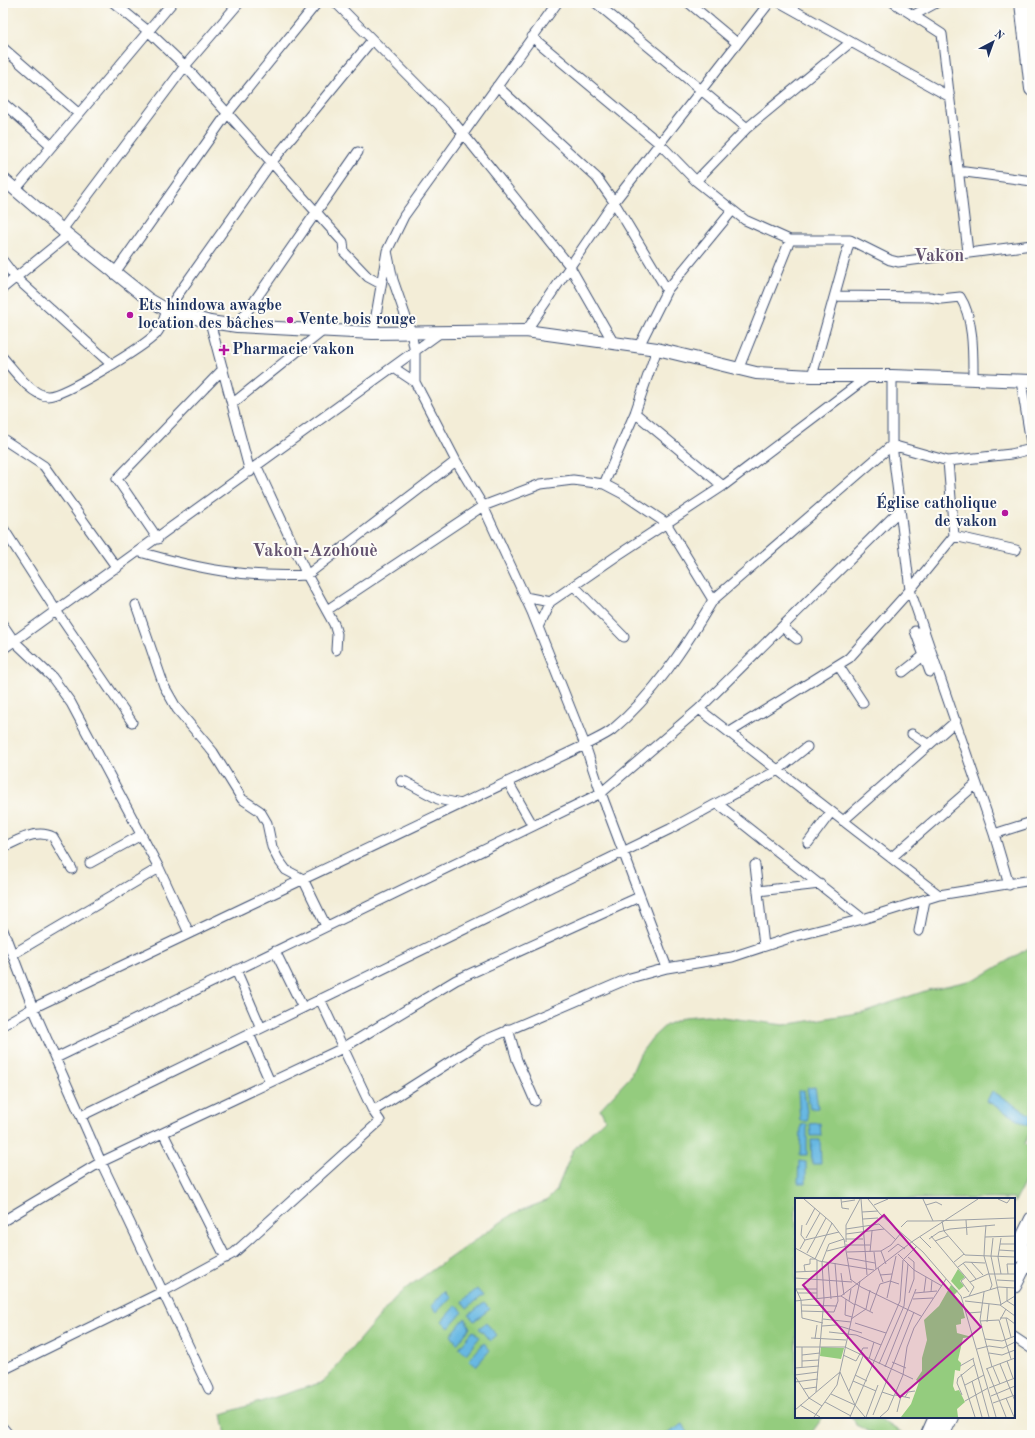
<svg xmlns="http://www.w3.org/2000/svg" width="1035" height="1438" viewBox="0 0 1035 1438" font-family="'Old Standard TT',serif">
	<style>
		.green { fill: #94cc7e; stroke: #587e6e }
		.water { fill: #67b8e2; stroke: #4174a0 }
		.lines { fill: none; stroke-linecap: round; stroke-linejoin: round }
		.minor-casing { stroke: #3b4c70; stroke-width: 11 }
		.secondary-casing { stroke: #3b4c70; stroke-width: 14 }
		.trunk-casing { stroke: #3b4c70; stroke-width: 16 }
		.minor { stroke: #fff; stroke-width: 9 }
		.secondary { stroke: #fff; stroke-width: 12 }
		.trunk { stroke: #fff; stroke-width: 14 }
		.poi-dot { fill: #b5179e; stroke: #fdfcf7; stroke-width: 1.5 }
		.labels { text-anchor: middle; dominant-baseline: central; stroke-width: 4; stroke-linejoin: round; paint-order: stroke }
		.poi-label { font-size: 16px; font-weight: bold; fill: #1b2f5e; stroke: #fdfcf7; text-anchor: start }
		.quarter-label { font-size: 18px; font-weight: bold; fill: #62516e; stroke: #fdfcf7 }
		.inset-road { fill: none; stroke: #9da1a7; stroke-width: 1 }
		.view { fill: #b5179e; fill-opacity: 0.15; stroke: #b5179e; stroke-width: 2 }
		.inset-edge { fill: none; stroke: #1b2f5e; stroke-width: 2 }
	</style>
	<rect width="100%" height="100%" fill="#fdfcf7"/>
	<filter id="ink" filterUnits="userSpaceOnUse"><feTurbulence type="fractalNoise" baseFrequency=".025" numOctaves="2"/><feDisplacementMap in="SourceGraphic" scale="8" xChannelSelector="R" yChannelSelector="G"/><feConvolveMatrix kernelMatrix="1 2 1 2 8 2 1 2 1" color-interpolation-filters="sRGB"/></filter>
	<filter id="wash" filterUnits="userSpaceOnUse"><feTurbulence type="fractalNoise" baseFrequency=".012" numOctaves="4" result="noise"/><feDisplacementMap in="SourceGraphic" scale="16" xChannelSelector="R" yChannelSelector="G"/><feGaussianBlur stdDeviation="0.9" result="paint"/><feColorMatrix in="noise" values="0 0 0 0 0 0 0 0 0 0 0 0 0 0 0 0 0 1.4 0 .05"/><feComposite in="paint" operator="in"/></filter>
	<g filter="url(#wash)">
		<rect width="100%" height="100%" fill="#f3edd7"/>
		<path class="green" d="M 1032,946 L 1032,1129 L 1024,1144 L 1032,1148 L 1032,1169 L 1014,1203 L 1014,1199 L 796,1199 L 796,1417 L 823,1417 L 810,1435 L 226,1435 L 222,1414 L 323,1382 L 395,1298 L 405,1289 L 514,1213 L 546,1201 L 556,1191 L 573,1150 L 605,1119 L 600,1109 L 630,1077 L 640,1054 L 652,1038 L 666,1025 L 684,1017 L 707,1015 L 784,1025 L 863,1012 L 928,990 L 977,979 Z
			M 850,1417 L 877,1417 L 905,1435 L 876,1435 L 856,1425 L 854,1420 Z"/>
		<path class="water" d="M 815,1087 L 818,1108 L 810,1109 L 807,1088 Z
			M 804,1090 L 808,1121 L 800,1121 L 798,1091 Z
			M 992,1091 L 1032,1116 L 1028,1126 L 987,1101 Z
			M 820,1123 L 821,1136 L 811,1136 L 810,1124 Z
			M 807,1124 L 807,1155 L 800,1155 L 801,1125 Z
			M 811,1140 L 820,1140 L 821,1164 L 812,1164 Z
			M 799,1161 L 806,1162 L 806,1183 L 798,1183 Z
			M 477,1289 L 483,1296 L 467,1308 L 462,1301 Z
			M 445,1291 L 451,1297 L 437,1312 L 431,1306 Z
			M 484,1303 L 490,1309 L 474,1321 L 469,1315 Z
			M 456,1305 L 463,1312 L 449,1328 L 442,1321 Z
			M 465,1318 L 470,1328 L 457,1344 L 451,1335 Z
			M 486,1323 L 497,1335 L 490,1341 L 479,1328 Z
			M 473,1331 L 480,1337 L 466,1354 L 459,1348 Z
			M 484,1343 L 490,1350 L 476,1366 L 469,1360 Z
			M 683,1424 L 689,1435 L 665,1435 Z"/>
	</g>
	<g filter="url(#ink)">
		<g class="lines">
			<g class="minor-casing">
				<path id="minor" d="M 114,3 L 148,31 L 185,66 L 343,242 L 344,252 L 368,277 L 381,284
					M 336,3 L 452,120 L 569,265 L 613,342
					M 596,3 L 747,128
					M 689,3 L 737,43
					M 781,3 L 950,97
					M 894,3 L 942,34 L 968,252
					M 914,15 L 936,3
					M 532,37 L 659,143 L 696,181 L 745,220 L 790,240 L 850,240 L 890,260 L 898,262 L 1032,245
					M 3,48 L 79,114
					M 497,86 L 597,178 L 614,202 L 667,290
					M 3,103 L 52,146
					M 958,171 L 1032,181
					M 696,181 L 747,128 L 851,42
					M 15,190 L 172,3
					M 62,230 L 185,66 L 239,3
					M 387,251 L 393,280 L 411,332 L 415,353 L 415,382 L 456,461 L 483,506 L 532,612 L 585,745 L 601,793 L 667,968
					M 3,261 L 16,278 L 111,364
					M 114,274 L 227,114 L 317,3
					M 3,288 L 68,235
					M 835,296 L 930,297 L 941,299 L 960,297 C 974,318 973,355 973,379
					M 210,322 L 250,472
					M 237,326 L 358,152
					M 526,331 L 614,202 L 769,3
					M 373,333 L 387,251 L 404,216 L 557,3
					M 639,346 L 667,290 L 732,211
					M 3,358 C 13,369 31,395 47,396 C 63,397 143,347 156,334 C 162,327 164,319 167,310 L 271,163 L 372,40
					M 394,368 L 415,382
					M 738,370 L 790,240
					M 812,376 L 850,240
					M 892,376 L 892,445 L 910,590 L 994,834 L 1009,885
					M 1021,381 L 1032,449
					M 232,404 L 324,330
					M 635,413 L 723,486
					M 3,439 L 44,466 L 117,568
					M 257,467 L 307,575 L 334,624 L 337,634 L 336,650
					M 604,484 L 635,413 L 657,349
					M 3,528 L 57,612 L 132,722
					M 954,536 L 1016,550
					M 158,539 L 117,479 L 223,369
					M 140,552 C 199,569 245,578 307,575 L 456,461
					M 574,586 L 624,637
					M 525,597 L 550,602
					M 136,605 L 164,686 L 177,709 L 213,752 L 242,799 L 260,811 L 267,823 L 272,847 L 278,859 L 286,870 L 303,879 L 326,926
					M 327,610 L 483,506 L 541,484 L 573,480 L 604,484 L 623,494 L 666,523 L 713,600
					M 3,625 L 14,641 L 52,677 L 71,703 L 159,868 L 189,933
					M 538,627 L 550,602 L 618,555 L 723,486 L 870,375
					M 782,627 L 797,639
					M 915,631 L 930,672
					M 3,649 L 441,332
					M 838,665 L 863,703
					M 903,672 L 927,653
					M 699,709 L 939,895
					M 730,732 L 849,658 L 910,590 L 954,536 L 948,461
					M 912,734 L 929,745
					M 401,781 L 406,782 L 438,799 L 461,804
					M 508,782 L 533,826
					M 718,804 L 863,919
					M 843,821 L 956,721
					M 994,834 L 1032,822
					M 808,843 L 831,812
					M 3,847 C 18,841 36,828 53,837 L 72,869
					M 891,858 L 976,784
					M 90,863 L 141,835
					M 755,865 L 764,946
					M 758,891 L 820,884
					M 3,930 L 33,1008 L 101,1162 L 209,1389
					M 919,931 L 925,900
					M 275,951 L 303,1008
					M 13,954 L 159,868
					M 236,970 L 261,1028
					M 320,999 L 373,1111
					M 3,1025 L 33,1008 L 585,745 C 594,740 604,736 612,730 C 654,695 685,647 713,600 L 892,445 L 948,461 L 1011,454 L 1032,449
					M 508,1029 L 517,1060 L 535,1101
					M 249,1034 L 270,1082
					M 56,1058 L 601,793 L 699,709 L 900,510
					M 81,1116 L 670,829 L 778,770 L 807,747
					M 163,1133 L 226,1258
					M 3,1221 L 101,1162 L 343,1048 L 456,980 L 639,897
					M 1014,1337 L 1032,1349
					M 3,1370 L 164,1291 L 234,1253 L 380,1121 L 373,1111 L 483,1041 L 630,978 L 667,968 L 732,957 L 796,936 L 863,919 L 939,895 L 1032,880
					M 3,1428 L 9,1435"/>
			</g>
			<g class="secondary-casing">
				<path id="secondary" d="M 3,179 L 68,235 L 148,299 L 167,310 L 210,322 L 237,326 L 373,333 L 526,331 L 657,349 L 756,373 L 812,376 L 892,376 L 1032,381"/>
			</g>
			<g class="trunk-casing">
				<path id="trunk" d="M 1022,3 L 1032,89
					M 1014,1256 L 1032,1219
					M 1014,1286 L 1032,1250
					M 928,1435 L 936,1417
					M 942,1435 L 951,1417"/>
			</g>
			<use href="#minor" class="minor"/>
			<use href="#secondary" class="secondary"/>
			<use href="#trunk" class="trunk"/>
		</g>
	</g>
	<g class="poi-dot">
		<circle cx="130" cy="315" r="4"/>
		<circle cx="290" cy="320" r="4"/>
		<path d="M222 344h4v4h4v4h-4v4h-4v-4h-4v-4h4z"/>
		<circle cx="1005" cy="513" r="4"/>
	</g>
	<g class="labels">
		<g class="poi-label">
			<text x="138" y="306">Ets hindowa awagbe<tspan x="138" dy="18">location des bâches</tspan></text>
			<text x="298" y="320">Vente bois rouge</text>
			<text x="232" y="350">Pharmacie vakon</text>
			<text x="997" y="504" text-anchor="end">Église catholique<tspan x="997" dy="18">de vakon</tspan></text>
		</g>
		<g class="quarter-label">
			<text x="939" y="256">Vakon</text>
			<text x="315" y="551">Vakon-Azohouè</text>
		</g>
	</g>
	<g transform="translate(795 1198)">
		<rect width="220" height="220" fill="#f3edd7"/>
		<path d="M 163,71 L 170,79 L 165,83 L 169,88 L 164,92 L 156,83 ZM 156,87 L 163,93 L 159,97 L 167,107 L 170,120 L 166,121 L 166,126 L 161,127 L 162,135 L 177,139 L 168,140 L 163,162 L 166,165 L 165,173 L 160,172 L 158,188 L 160,193 L 164,192 L 170,204 L 162,211 L 163,219 L 106,219 L 116,206 L 124,184 L 121,182 L 127,173 L 127,160 L 132,142 L 129,122 L 144,108 ZM 26,149 L 49,150 L 46,161 L 25,158 Z" fill="#94cc7e"/>
		<path class="inset-road" d="M 9,1 L 37,25 L 49,41 L 34,46 L 27,64 L 29,101M 46,1 L 47,10 L 54,11M 66,1 L 72,77M 73,1 L 85,16 L 128,54 L 166,98 L 201,219M 128,1 L 138,23 L 220,20M 203,1 L 212,5 L 215,1M 47,4 L 60,2M 79,7 L 93,1M 131,7 L 141,4 L 147,7M 67,14 L 83,13M 68,21 L 83,20M 171,22 L 172,37M 147,23 L 149,33 L 170,57 L 220,59M 7,27 L 6,37 L 10,42M 11,27 L 20,10M 106,29 L 112,23 L 138,23M 51,31 L 84,26 L 101,42M 51,36 L 89,31M 136,38 L 179,89 L 174,98M 125,39 L 136,50M 190,39 L 191,27M 11,40 L 25,15M 198,40 L 196,58 L 206,107M 206,40 L 203,59 L 206,76M 49,41 L 56,82M 51,41 L 68,41M 134,41 L 144,34 L 155,31 L 200,27M 118,43 L 183,1M 140,43 L 153,38M 51,44 L 51,27 L 65,1M 205,46 L 220,46M 51,47 L 75,47M 0,50 L 24,63 L 79,72M 5,51 L 10,42 L 44,34M 204,52 L 220,53M 32,53 L 52,48M 86,53 L 91,66M 52,54 L 86,53 L 96,47 L 106,35M 75,54 L 77,33M 79,54 L 81,71M 93,54 L 103,46 L 110,51M 12,55 L 31,20M 103,56 L 119,72 L 147,88M 113,59 L 119,64 L 119,81 L 114,95M 53,60 L 80,65M 22,62 L 22,101M 159,64 L 169,56M 176,64 L 188,77M 33,65 L 36,101M 168,65 L 181,81M 163,69 L 170,64 L 190,65M 83,70 L 88,84M 10,73 L 9,67 L 15,66 L 15,61 L 20,61 L 37,25M 0,74 L 22,73M 46,75 L 49,97M 213,76 L 212,66 L 220,66M 85,77 L 97,76M 171,79 L 166,83 L 174,94M 0,80 L 57,84M 55,81 L 66,89 L 126,118M 202,82 L 220,83M 175,84 L 193,76 L 220,76M 0,89 L 6,102 L 7,120 L 28,125M 212,90 L 212,103 L 220,108M 1,91 L 22,91M 195,92 L 197,87 L 189,58 L 190,39 L 220,38M 129,94 L 131,79M 136,94 L 137,82M 189,94 L 185,122 L 197,169M 3,95 L 22,95M 120,95 L 142,93M 46,98 L 60,107M 92,100 L 101,58M 168,100 L 204,89 L 220,90M 51,101 L 50,117 L 57,119M 118,101 L 138,100M 0,103 L 46,98 L 118,43M 54,103 L 56,91M 170,103 L 205,107 L 220,118M 60,106 L 78,115M 7,107 L 42,108M 205,107 L 220,98M 6,113 L 39,114 L 43,103 L 40,65M 75,113 L 85,86 L 95,83 L 104,86M 173,115 L 186,114M 205,120 L 212,120 L 220,126M 211,120 L 216,139M 28,121 L 56,124M 56,121 L 71,111 L 75,92M 205,122 L 211,111M 185,123 L 204,122 L 216,161M 192,124 L 194,106M 60,125 L 91,135M 27,128 L 41,127 L 67,135M 34,134 L 61,137 L 86,147M 16,140 L 51,142M 20,141 L 22,127M 190,141 L 207,143 L 220,138M 0,149 L 50,149 L 118,181M 182,151 L 194,148 L 208,150 L 220,144M 194,155 L 207,157 L 220,152M 7,157 L 25,155M 48,157 L 61,163M 74,161 L 79,144M 178,161 L 194,219M 7,163 L 24,162M 61,163 L 68,150 L 73,150M 212,163 L 218,180M 97,164 L 111,170M 84,166 L 109,108 L 113,66M 205,166 L 220,203M 165,168 L 179,160M 7,169 L 7,149M 90,169 L 121,91M 198,169 L 205,186M 0,170 L 24,168M 191,171 L 220,160M 192,171 L 211,219M 166,176 L 180,219M 0,177 L 23,174M 60,177 L 72,183M 0,178 L 14,200 L 27,208M 58,183 L 81,193M 177,183 L 187,219M 0,184 L 23,181M 170,187 L 189,177M 194,190 L 220,180M 8,191 L 22,189M 54,193 L 68,158M 21,194 L 29,101M 87,194 L 99,198M 36,196 L 60,207M 100,197 L 115,200M 167,197 L 162,185 L 163,180 L 179,167M 196,198 L 220,188M 110,199 L 113,194 L 120,193M 211,200 L 219,219M 170,203 L 193,190M 30,204 L 56,218M 198,205 L 220,197M 5,207 L 25,219M 0,212 L 45,174 L 60,207 L 70,219M 102,214 L 106,198M 78,217 L 119,114M 19,219 L 42,187 L 65,83M 55,219 L 105,103 L 108,62 L 122,48M 71,219 L 83,187M 85,219 L 93,212 L 108,177 L 112,149 L 119,130 L 151,81"/>
		<path class="view" d="M 89,17 L 186,129 L 105,199 L 8,87 Z"/>
		<rect width="220" height="220" class="inset-edge"/>
	</g>
	<rect width="1035" height="1438" fill="none" stroke="#fdfcf7" stroke-width="16"/>
	<g transform="translate(993 42) rotate(41)" stroke="#fdfcf7" stroke-width="3" paint-order="stroke">
	<path d="M0-3L7 15L0 10L-7 15Z" fill="#1b2f5e"/>
	<text y="-6" font-size="11" font-weight="bold" text-anchor="middle" fill="#1b2f5e">N</text>
	</g>
</svg>
